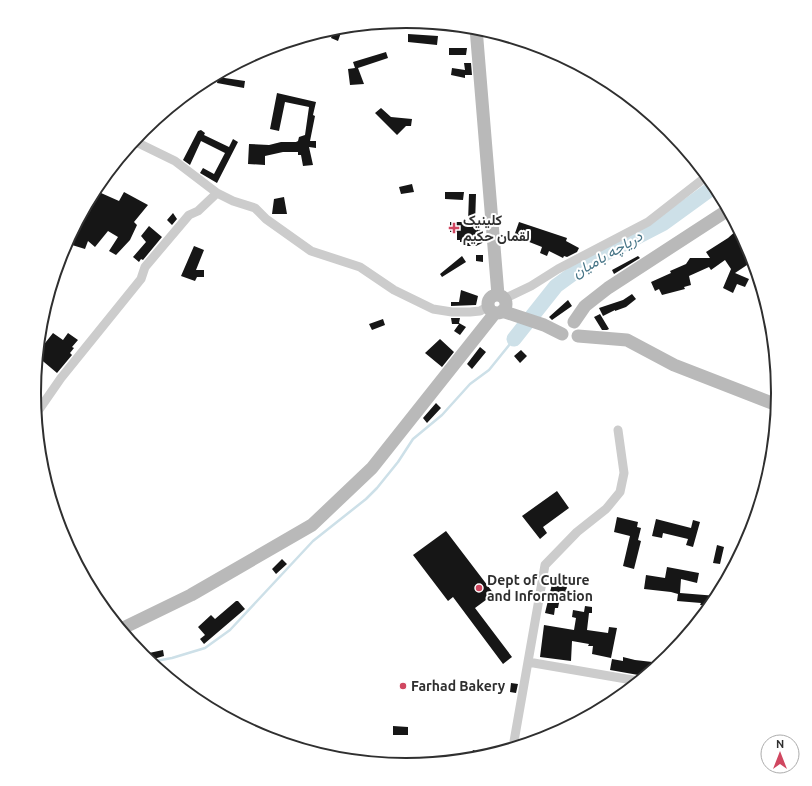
<svg xmlns="http://www.w3.org/2000/svg" width="812" height="786" viewBox="0 0 812 786" font-family="Ubuntu,Vazirmatn,sans-serif">
	<style>
		.lines { fill: none; stroke-linecap: round; stroke-linejoin: round }
		.stream { stroke: #cde0e8; stroke-width: 2.5 }
		.river { stroke: #cde0e8; stroke-width: 15 }
		.building { fill: #161616 }
		.street { stroke: #ccc; stroke-width: 9 }
		.secondary { stroke: #b9b9b9; stroke-width: 13 }
		.poi-dot { fill: #d04760; stroke: #fff; stroke-width: 1.5 }
		.labels { text-anchor: middle; dominant-baseline: central; stroke-width: 4; stroke-linejoin: round; paint-order: stroke }
		.poi-label { font-size: 14px; font-weight: bold; fill: #2f2f2f; stroke: #fff; text-anchor: start }
		.water-label { font-size: 15px; font-style: italic; fill: #477587; stroke: #fff }
		.rim { fill: none; stroke: #2f2f2f; stroke-width: 2 }
	</style>
	<rect width="100%" height="100%" fill="#fff"/>
	<g class="lines">
		<path class="stream" d="M 150,662 L 172,658 L 205,648 L 230,630 L 313,541 L 366,499 L 377,488 L 398,462 L 413,439 L 442,415 L 470,384 L 489,370 L 514,339"/>
		<path class="river" d="M 514,339 L 556,286 L 589,262 L 664,223 L 715,186"/>
	</g>
	<path class="building" d="M 343,27 L 338,41 L 331,38 L 335,28 Z
		M 329,30 L 325,38 L 313,34 L 324,31 Z
		M 408,34 L 438,36 L 437,45 L 408,42 Z
		M 449,48 L 467,48 L 466,55 L 449,55 Z
		M 386,52 L 388,58 L 358,68 L 364,84 L 350,85 L 348,69 L 355,68 L 353,62 Z
		M 464,63 L 471,63 L 472,75 L 465,75 L 465,78 L 451,75 L 452,68 L 465,70 Z
		M 218,77 L 245,81 L 244,88 L 217,83 Z
		M 277,93 L 316,102 L 313,115 L 315,116 L 310,141 L 316,141 L 316,148 L 309,147 L 313,165 L 303,166 L 301,155 L 298,155 L 298,152 L 283,152 L 265,156 L 265,165 L 248,164 L 249,144 L 269,145 L 281,142 L 296,142 L 298,141 L 299,137 L 305,135 L 309,107 L 285,102 L 279,131 L 270,129 Z
		M 381,108 L 391,117 L 412,119 L 411,126 L 406,126 L 397,135 L 375,113 Z
		M 201,130 L 205,133 L 204,135 L 229,147 L 233,139 L 238,142 L 217,183 L 200,173 L 203,168 L 214,174 L 225,153 L 201,141 L 190,165 L 183,160 L 198,131 Z
		M 412,184 L 414,192 L 401,194 L 399,187 Z
		M 124,192 L 148,205 L 134,222 L 137,225 L 130,240 L 116,255 L 109,251 L 118,237 L 108,231 L 95,247 L 88,241 L 85,249 L 72,245 L 71,250 L 64,248 L 79,219 L 84,220 L 89,200 L 93,193 L 101,193 L 119,201 Z
		M 445,192 L 464,192 L 463,200 L 445,199 Z
		M 469,194 L 476,194 L 475,224 L 477,224 L 485,239 L 486,241 L 476,246 L 467,246 L 467,242 L 460,242 L 460,240 L 457,240 L 457,232 L 450,232 L 450,222 L 468,222 Z
		M 284,197 L 287,214 L 272,214 L 274,199 Z
		M 173,213 L 177,219 L 172,225 L 167,220 Z
		M 519,222 L 567,238 L 566,241 L 579,248 L 577,252 L 567,257 L 564,256 L 563,258 L 549,251 L 547,256 L 540,253 L 542,247 L 514,236 Z
		M 149,226 L 162,237 L 143,260 L 141,259 L 139,262 L 133,257 L 146,242 L 141,236 Z
		M 738,229 L 750,251 L 753,261 L 735,273 L 749,279 L 745,287 L 737,284 L 733,293 L 723,288 L 731,269 L 725,260 L 711,270 L 709,267 L 689,276 L 691,285 L 684,287 L 685,289 L 662,295 L 659,289 L 655,291 L 651,282 L 671,273 L 670,271 L 686,264 L 690,258 L 710,258 L 706,252 L 728,238 Z
		M 194,246 L 204,250 L 196,270 L 204,270 L 204,277 L 197,277 L 195,281 L 181,276 Z
		M 476,255 L 483,255 L 483,262 L 476,261 Z
		M 462,256 L 466,262 L 442,277 L 440,274 Z
		M 638,256 L 640,258 L 614,274 L 612,270 Z
		M 461,290 L 478,296 L 476,305 L 451,306 L 451,302 L 459,302 Z
		M 632,294 L 636,299 L 626,307 L 615,311 L 615,310 L 603,316 L 599,308 L 623,300 Z
		M 568,300 L 572,306 L 552,320 L 549,317 Z
		M 600,314 L 609,329 L 607,330 L 602,330 L 594,317 Z
		M 451,318 L 460,318 L 459,323 L 466,327 L 460,335 L 454,331 L 459,324 L 452,324 Z
		M 383,319 L 385,325 L 372,330 L 369,324 Z
		M 53,333 L 63,340 L 68,333 L 78,340 L 72,347 L 74,348 L 70,353 L 72,355 L 57,373 L 38,357 L 38,352 Z
		M 440,339 L 454,352 L 442,367 L 425,353 Z
		M 480,347 L 486,352 L 472,369 L 467,364 Z
		M 521,350 L 527,356 L 520,363 L 514,356 Z
		M 436,403 L 441,408 L 427,423 L 423,418 Z
		M 557,491 L 569,508 L 543,527 L 547,533 L 540,539 L 522,516 Z
		M 617,517 L 638,522 L 637,527 L 641,528 L 638,540 L 641,541 L 634,569 L 623,566 L 630,536 L 614,532 Z
		M 656,519 L 691,528 L 693,520 L 700,522 L 693,547 L 686,545 L 688,539 L 663,533 L 662,538 L 652,536 Z
		M 446,531 L 494,594 L 475,608 L 512,657 L 503,664 L 453,597 L 448,601 L 413,555 Z
		M 717,545 L 724,547 L 720,564 L 713,563 Z
		M 282,559 L 287,564 L 276,574 L 272,569 Z
		M 667,567 L 699,573 L 697,583 L 681,579 L 680,593 L 717,596 L 715,600 L 710,606 L 700,605 L 701,603 L 677,601 L 678,594 L 671,592 L 644,589 L 646,575 L 665,578 Z
		M 552,584 L 567,586 L 565,599 L 560,598 L 558,608 L 555,608 L 554,615 L 545,613 Z
		M 236,601 L 238,601 L 245,609 L 204,644 L 200,639 L 205,635 L 198,627 L 211,615 L 215,619 Z
		M 585,606 L 592,607 L 592,613 L 589,613 L 587,630 L 608,633 L 609,627 L 617,628 L 611,658 L 592,654 L 593,646 L 588,646 L 589,644 L 572,641 L 571,661 L 540,657 L 544,625 L 574,630 L 576,618 L 572,617 L 573,610 L 584,612 Z
		M 163,650 L 164,656 L 150,660 L 149,653 Z
		M 623,657 L 635,660 L 661,663 L 644,676 L 610,670 L 612,659 L 623,661 Z
		M 511,683 L 518,684 L 516,693 L 510,692 Z
		M 393,726 L 408,727 L 408,735 L 393,735 Z
		M 473,750 L 488,755 L 470,759 Z"/>
	<g class="lines">
		<path class="street" d="M 134,141 L 175,161 L 217,193 L 233,201 L 255,208 L 266,219 L 311,251 L 360,267 L 394,290 L 433,309 L 452,312 L 470,312 L 480,311 L 489,306
			M 504,299 L 531,286 L 558,269 L 648,222 L 707,176
			M 36,414 L 61,378 L 141,279 L 145,267 L 189,215 L 198,211 L 217,193
			M 528,662 L 638,681
			M 513,747 L 545,565 L 577,532 L 606,509 L 620,492 L 624,473 L 618,430"/>
		<path class="secondary" d="M 476,28 L 498,295
			M488 304a9 9 0 1 1 18 0a9 9 0 1 1-18 0Z
			M 502,311 L 544,325 L 562,334
			M 574,322 L 585,306 L 608,288 L 728,210
			M 578,336 L 627,340 L 674,365 L 777,405
			M 121,629 L 191,595 L 312,525 L 372,468 L 495,313"/>
	</g>
	<g class="poi-dot">
		<path d="M452 222h4v4h4v4h-4v4h-4v-4h-4v-4h4z"/>
		<circle cx="479" cy="588" r="4"/>
		<circle cx="403" cy="686" r="4"/>
	</g>
	<g class="labels">
		<g class="poi-label">
			<text x="463" y="220">کلینیک<tspan x="463" dy="16">لقمان حکیم</tspan></text>
			<text x="487" y="580">Dept of Culture<tspan x="487" dy="16">and Information</tspan></text>
			<text x="411" y="686">Farhad Bakery</text>
		</g>
		<g class="water-label">
			<text transform="translate(607 254) rotate(-30)">دریاچه بامیان</text>
		</g>
	</g>
	<path d="M0 0H812V786H0ZM41 393a365 365 0 1 1 730 0a365 365 0 1 1-730 0Z" fill="#fff" fill-rule="evenodd"/>
	<path class="rim" d="M41 393a365 365 0 1 1 730 0a365 365 0 1 1-730 0Z"/>
	<g transform="translate(780 754)"><circle r="19" fill="#ffffff" stroke="#acacac"/>
	<path d="M0-3L7 15L0 10L-7 15Z" fill="#d04760"/>
	<text y="-6" font-size="11" font-weight="bold" text-anchor="middle" fill="#2f2f2f">N</text>
	</g>
</svg>
